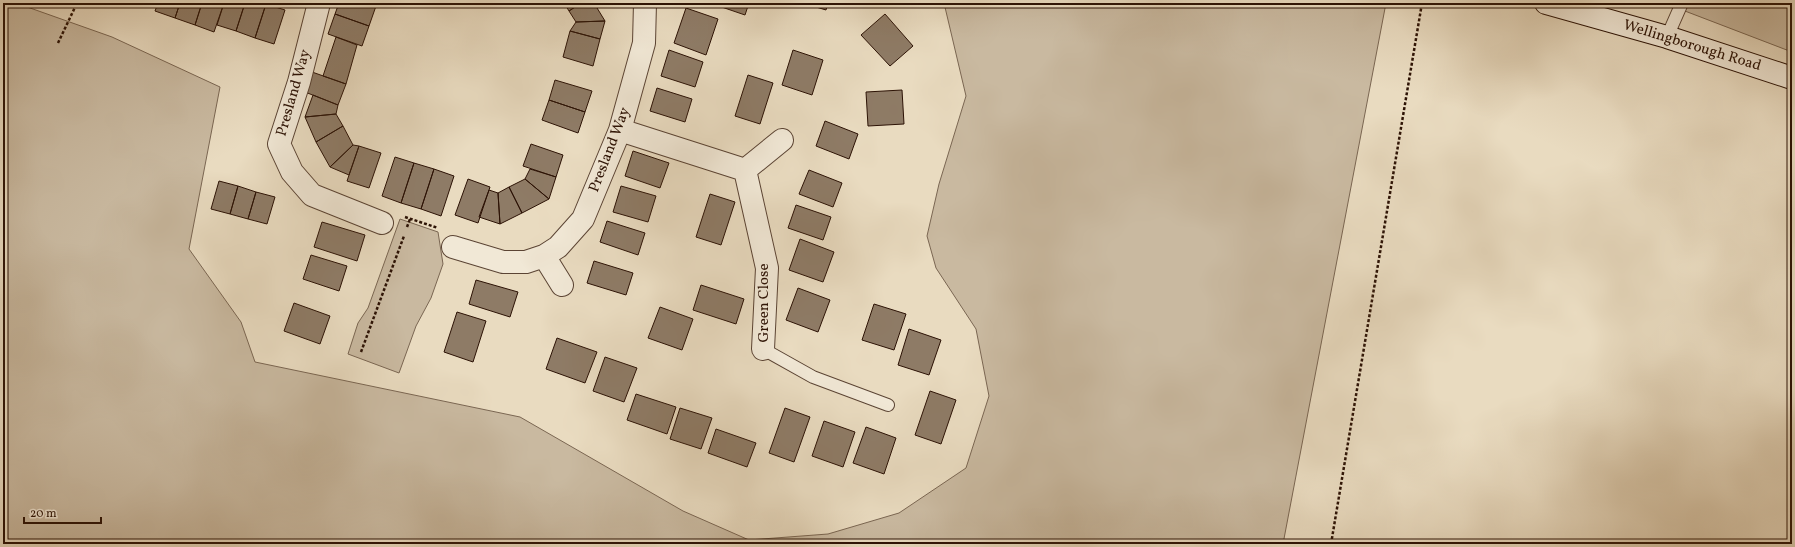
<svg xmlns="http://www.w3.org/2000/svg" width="1795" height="547" viewBox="0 0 1795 547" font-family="Vollkorn,serif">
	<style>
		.green { fill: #c9b9a0; stroke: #7a6652 }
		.building { fill: #8e7b66; stroke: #2c1205 }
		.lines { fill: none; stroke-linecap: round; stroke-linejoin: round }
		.service-casing { stroke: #5b4434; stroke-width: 14 }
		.minor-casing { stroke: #5b4434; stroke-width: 24 }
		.secondary-casing { stroke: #2c1205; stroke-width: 24 }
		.path { stroke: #2c1205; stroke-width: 2.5; stroke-dasharray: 3 2; stroke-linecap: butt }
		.service { stroke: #f1e8d6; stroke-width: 12 }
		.minor { stroke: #f1e8d6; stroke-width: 22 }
		.secondary { stroke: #f1e8d6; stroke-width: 22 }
		.labels { text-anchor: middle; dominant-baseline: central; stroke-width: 3.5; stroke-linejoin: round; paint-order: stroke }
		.street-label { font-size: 15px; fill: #2c1205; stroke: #f1e8d6 }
	</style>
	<rect width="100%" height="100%" fill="#e9dbc0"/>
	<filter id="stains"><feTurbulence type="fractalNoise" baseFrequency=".005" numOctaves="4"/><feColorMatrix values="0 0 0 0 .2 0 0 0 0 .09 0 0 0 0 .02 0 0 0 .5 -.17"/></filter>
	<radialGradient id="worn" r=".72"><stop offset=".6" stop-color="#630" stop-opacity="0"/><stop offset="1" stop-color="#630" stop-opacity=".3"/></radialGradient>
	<path class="green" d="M 3,3 L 16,3 L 112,37 L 220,87 L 189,249 L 241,322 L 255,362 L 520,417 L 683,511 L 749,540 L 828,534 L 899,513 L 966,468 L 989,396 L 976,329 L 936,268 L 927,236 L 939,184 L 966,96 L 944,3 L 1386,3 L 1283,544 L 3,544 Z
		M 1664,3 L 1792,3 L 1792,52 Z
		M 400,219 L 438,232 L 443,264 L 431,298 L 416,326 L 399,373 L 348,354 L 358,323 L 368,308 Z"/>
	<path class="building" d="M 158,3 L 180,3 L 175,18 L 155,11 Z
		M 180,3 L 202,3 L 195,25 L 175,18 Z
		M 202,3 L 224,3 L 214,32 L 195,25 Z
		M 224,3 L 245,3 L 236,31 L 217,25 Z
		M 245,3 L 266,4 L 255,38 L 236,31 Z
		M 339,3 L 367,3 L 376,6 L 369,26 L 335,14 Z
		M 564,3 L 581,3 L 569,11 Z
		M 581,3 L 594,3 L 605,21 L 576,22 L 569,11 Z
		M 710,3 L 749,3 L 745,15 Z
		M 803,3 L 828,3 L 826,10 Z
		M 266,4 L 285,10 L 274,44 L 255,38 Z
		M 686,8 L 718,19 L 706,55 L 674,43 Z
		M 335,14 L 369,26 L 362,46 L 328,34 Z
		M 885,14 L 913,46 L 890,66 L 861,35 Z
		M 605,21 L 600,39 L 570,31 L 576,22 Z
		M 570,31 L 600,39 L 593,66 L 563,57 Z
		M 336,37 L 357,45 L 346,84 L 323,76 Z
		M 669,50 L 703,62 L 695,87 L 661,76 Z
		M 793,50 L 823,60 L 812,95 L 782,85 Z
		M 312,72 L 346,84 L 338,105 L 305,92 Z
		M 748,75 L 773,83 L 760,124 L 735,116 Z
		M 555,80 L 592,91 L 585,112 L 549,100 Z
		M 657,88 L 692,99 L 685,122 L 650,111 Z
		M 902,90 L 904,124 L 868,126 L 866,92 Z
		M 313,95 L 338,105 L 336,114 L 305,117 Z
		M 549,100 L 585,112 L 578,133 L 542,120 Z
		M 336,114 L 343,126 L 316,142 L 305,117 Z
		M 825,121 L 858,134 L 849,159 L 816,146 Z
		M 343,126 L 353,145 L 330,167 L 316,142 Z
		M 531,144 L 563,155 L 556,177 L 523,166 Z
		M 353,145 L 359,146 L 349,175 L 330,167 Z
		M 359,146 L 381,153 L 369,188 L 347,181 Z
		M 633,151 L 669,163 L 660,188 L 625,176 Z
		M 395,157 L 414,163 L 401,203 L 382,196 Z
		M 414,163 L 434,169 L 421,209 L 401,203 Z
		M 434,169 L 454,176 L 441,216 L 421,209 Z
		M 530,169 L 556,177 L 549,199 L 525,179 Z
		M 809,170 L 842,183 L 833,207 L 799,194 Z
		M 468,179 L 490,187 L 478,223 L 455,215 Z
		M 525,179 L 549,199 L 522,213 L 509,187 Z
		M 219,181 L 238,186 L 230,214 L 211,209 Z
		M 238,186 L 256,192 L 248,219 L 230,214 Z
		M 621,186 L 656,196 L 648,222 L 613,212 Z
		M 509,187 L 522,213 L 500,224 L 498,193 Z
		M 489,190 L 498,193 L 500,224 L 479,217 Z
		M 256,192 L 275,197 L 267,224 L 248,219 Z
		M 710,194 L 735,202 L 721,245 L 696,237 Z
		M 796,205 L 831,217 L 823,240 L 788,228 Z
		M 607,221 L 645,233 L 638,255 L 600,242 Z
		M 322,222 L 365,235 L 357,261 L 314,247 Z
		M 800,239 L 834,252 L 823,282 L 789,270 Z
		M 311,255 L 347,266 L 339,291 L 303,279 Z
		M 594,261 L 633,273 L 626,295 L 587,283 Z
		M 476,280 L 518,292 L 510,317 L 469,304 Z
		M 701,285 L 744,299 L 736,324 L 693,310 Z
		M 798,288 L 830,300 L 818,332 L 786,320 Z
		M 294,303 L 330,316 L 320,344 L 284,331 Z
		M 874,304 L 906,314 L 894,350 L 862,340 Z
		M 660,307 L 693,319 L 682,350 L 648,338 Z
		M 457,312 L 486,321 L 473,362 L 444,352 Z
		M 909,329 L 941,340 L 929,375 L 898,365 Z
		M 557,338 L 597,352 L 585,383 L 546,369 Z
		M 605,357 L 637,368 L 624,402 L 593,391 Z
		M 930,391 L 956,400 L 941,444 L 915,435 Z
		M 636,394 L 676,407 L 667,434 L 627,420 Z
		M 680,408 L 712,418 L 701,449 L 670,439 Z
		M 785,408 L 810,417 L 794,462 L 769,453 Z
		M 824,421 L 855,432 L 843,467 L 812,456 Z
		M 866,427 L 896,438 L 884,474 L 853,463 Z
		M 716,429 L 756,443 L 747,467 L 708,453 Z"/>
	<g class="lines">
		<g class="service-casing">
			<path id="service" d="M 1667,37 L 1682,3
				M 763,349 L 813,377 L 888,405"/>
		</g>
		<g class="minor-casing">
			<path id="minor" d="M 319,3 L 299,82 L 279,144 L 292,172 L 312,195 L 382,223
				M 620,130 L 745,170 L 767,268 L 763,349
				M 745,170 L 782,140
				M 453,247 L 503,262 L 526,262 L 544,256 L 558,247 L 583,219 L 620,130 L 644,43 L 645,3
				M 544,256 L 562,285"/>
		</g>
		<g class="secondary-casing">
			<path id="secondary" d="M 1546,3 L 1667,37 L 1792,78"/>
		</g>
		<path class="path" d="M 58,43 L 77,3
			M 405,217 L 438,228
			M 407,227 L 410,219
			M 361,352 L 404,236
			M 1331,544 L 1422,3"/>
		<use href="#service" class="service"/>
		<use href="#minor" class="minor"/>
		<use href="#secondary" class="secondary"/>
	</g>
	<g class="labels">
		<g class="street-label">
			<text transform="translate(1692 46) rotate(17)">Wellingborough Road</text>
			<text transform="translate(294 93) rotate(-74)">Presland Way</text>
			<text transform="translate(610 150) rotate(-69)">Presland Way</text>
			<text transform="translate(764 303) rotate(-90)">Green Close</text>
		</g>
	</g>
	<rect width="1795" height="547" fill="none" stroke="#e9dbc0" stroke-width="16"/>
	<rect x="4" y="4" width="1787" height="539" fill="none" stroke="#2c1205" stroke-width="2"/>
	<rect x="8" y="8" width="1779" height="531" fill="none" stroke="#2c1205"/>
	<path d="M24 517v6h77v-6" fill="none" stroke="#2c1205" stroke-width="2"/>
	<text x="30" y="517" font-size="12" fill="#2c1205" stroke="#f1e8d6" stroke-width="3" paint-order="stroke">20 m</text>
	<rect width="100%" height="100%" filter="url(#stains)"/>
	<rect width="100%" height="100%" fill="url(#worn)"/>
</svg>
